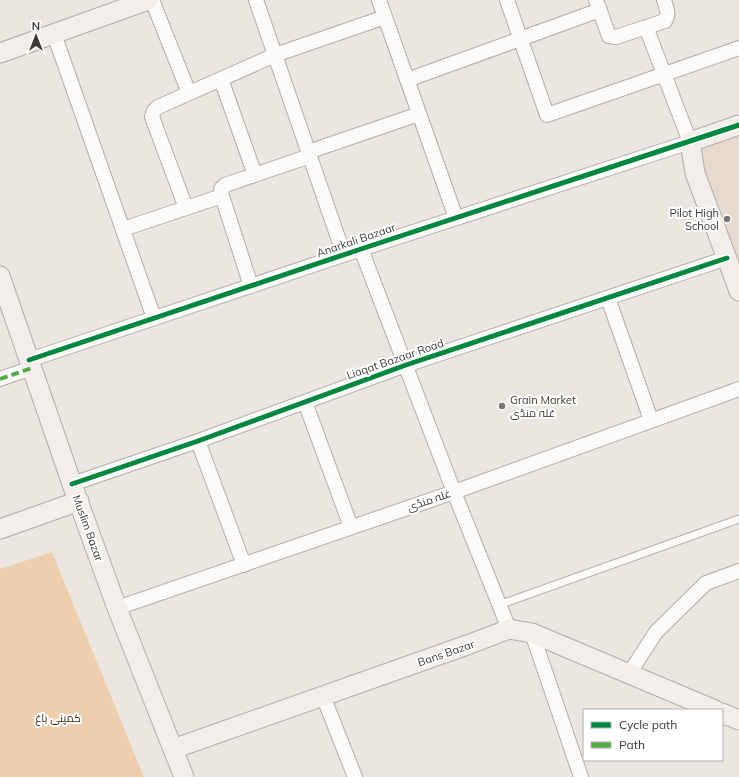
<svg xmlns="http://www.w3.org/2000/svg" width="739" height="777" viewBox="0 0 739 777" font-family="Mulish,Cairo,sans-serif">
	<style>
		.built { fill: #e6dad0 }
		.green { fill: #efceae }
		.lines { fill: none; stroke-linecap: round; stroke-linejoin: round }
		.lane-casing { stroke: #b1aca8; stroke-width: 9 }
		.street-casing { stroke: #b1aca8; stroke-width: 16 }
		.secondary-casing { stroke: #b1aca8; stroke-width: 21 }
		.lane { stroke: #fcfbfa; stroke-width: 7 }
		.street { stroke: #fcfbfa; stroke-width: 14 }
		.secondary { stroke: #f3eeea; stroke-width: 19 }
		.quiet { stroke: #55ac45; stroke-width: 4; stroke-dasharray: 8 4; stroke-linecap: butt }
		.cycleway-casing { stroke: #fff; stroke-width: 8 }
		.cycleway { stroke: #00873e; stroke-width: 5 }
		.poi-dot { fill: #7a7571; stroke: #fff; stroke-width: 1.5 }
		.labels { text-anchor: middle; dominant-baseline: central; stroke-width: 4; stroke-linejoin: round; paint-order: stroke }
		.poi-label { font-size: 11px; fill: #3c3834; stroke: #fff; text-anchor: end }
		.street-label { font-size: 11px; fill: #3c3834; stroke: #fff }
		.park-label { font-size: 11px; fill: #422a11; stroke: #fff }
	</style>
	<rect width="100%" height="100%" fill="#ece6e1"/>
	<path class="built" d="M 739,131 L 739,288 L 692,150 Z"/>
	<path class="green" d="M 52,552 L 144,777 L 0,777 L 0,569 Z"/>
	<g class="lines">
		<g class="lane-casing">
			<path id="lane" d="M 499,605 L 739,519"/>
		</g>
		<g class="street-casing">
			<path id="street" d="M 152,0 L 189,93
				M 256,0 L 344,255
				M 379,0 L 456,218
				M 507,0 L 547,115 L 739,48
				M 596,0 L 609,36 L 616,37 L 665,21 C 670,13 666,8 664,0
				M 54,34 L 154,318
				M 221,79 L 255,175
				M 407,80 L 600,10
				M 308,152 L 419,114
				M 186,208 L 152,117 L 154,111 L 158,107 L 275,55 L 385,17
				M 123,229 L 222,196
				M 361,249 L 454,492 L 509,629
				M 251,286 L 222,196 L 221,189 L 225,185 L 310,156
				M 608,298 L 651,420
				M 29,360 L 361,249 L 690,142 L 646,27
				M 0,379 L 32,368
				M 305,402 L 351,527
				M 198,441 L 244,565
				M 72,484 L 198,441 L 406,365 L 727,258
				M 117,608 L 454,492 L 739,389
				M 532,633 L 581,777
				M 629,674 L 656,632 L 706,583 L 739,571
				M 323,696 L 355,777"/>
		</g>
		<g class="secondary-casing">
			<path id="secondary" d="M 0,53 L 148,0
				M 739,125 L 690,142 L 695,173 L 739,291
				M 0,276 L 72,484 L 117,608 L 184,777
				M 0,529 L 79,501
				M 722,713 L 739,720
				M 173,749 L 470,644 L 509,629 L 532,633 L 715,710"/>
		</g>
		<use href="#lane" class="lane"/>
		<use href="#street" class="street"/>
		<use href="#secondary" class="secondary"/>
		<path class="quiet" d="M 0,379 L 32,368"/>
		<g class="cycleway-casing">
			<path id="cycleway" d="M 29,360 L 361,249 L 739,125
				M 72,484 L 198,441 L 406,365 L 727,258"/>
		</g>
		<use href="#cycleway" class="cycleway"/>
	</g>
	<g class="poi-dot">
		<circle cx="727" cy="219" r="4"/>
		<circle cx="502" cy="406" r="4"/>
	</g>
	<g class="labels">
		<g class="poi-label">
			<text x="719" y="213">Pilot High<tspan x="719" dy="13">School</tspan></text>
			<text x="510" y="400" text-anchor="start">Grain Market<tspan x="510" dy="13">غلہ منڈی</tspan></text>
		</g>
		<g class="street-label">
			<text transform="translate(356 240) rotate(-19)">Anarkali Bazaar</text>
			<text transform="translate(395 359) rotate(-19)">Liaqat Bazaar Road</text>
			<text transform="translate(429 500) rotate(-19)">غلہ منڈی</text>
			<text transform="translate(88 528) rotate(70)">Muslim Bazar</text>
			<text transform="translate(446 653) rotate(-19)">Bans Bazar</text>
		</g>
		<g class="park-label">
			<text x="58" y="718">کمپنی باغ</text>
		</g>
	</g>
	<rect x="583" y="709" width="140" height="52" fill="#ffffff" stroke="#b1afae"/>
	<rect x="591" y="722" width="20" height="6" fill="#00873e" stroke="#b1afae"/>
	<text x="619" y="729" font-size="12" fill="#3c3834">Cycle path</text>
	<rect x="591" y="742" width="20" height="6" fill="#55ac45" stroke="#b1afae"/>
	<text x="619" y="749" font-size="12" fill="#3c3834">Path</text>
	<g transform="translate(36 36)" stroke="#ffffff" stroke-width="3" paint-order="stroke">
	<path d="M0-3L7 15L0 10L-7 15Z" fill="#3c3834"/>
	<text y="-6" font-size="11" font-weight="bold" text-anchor="middle" fill="#3c3834">N</text>
	</g>
</svg>
